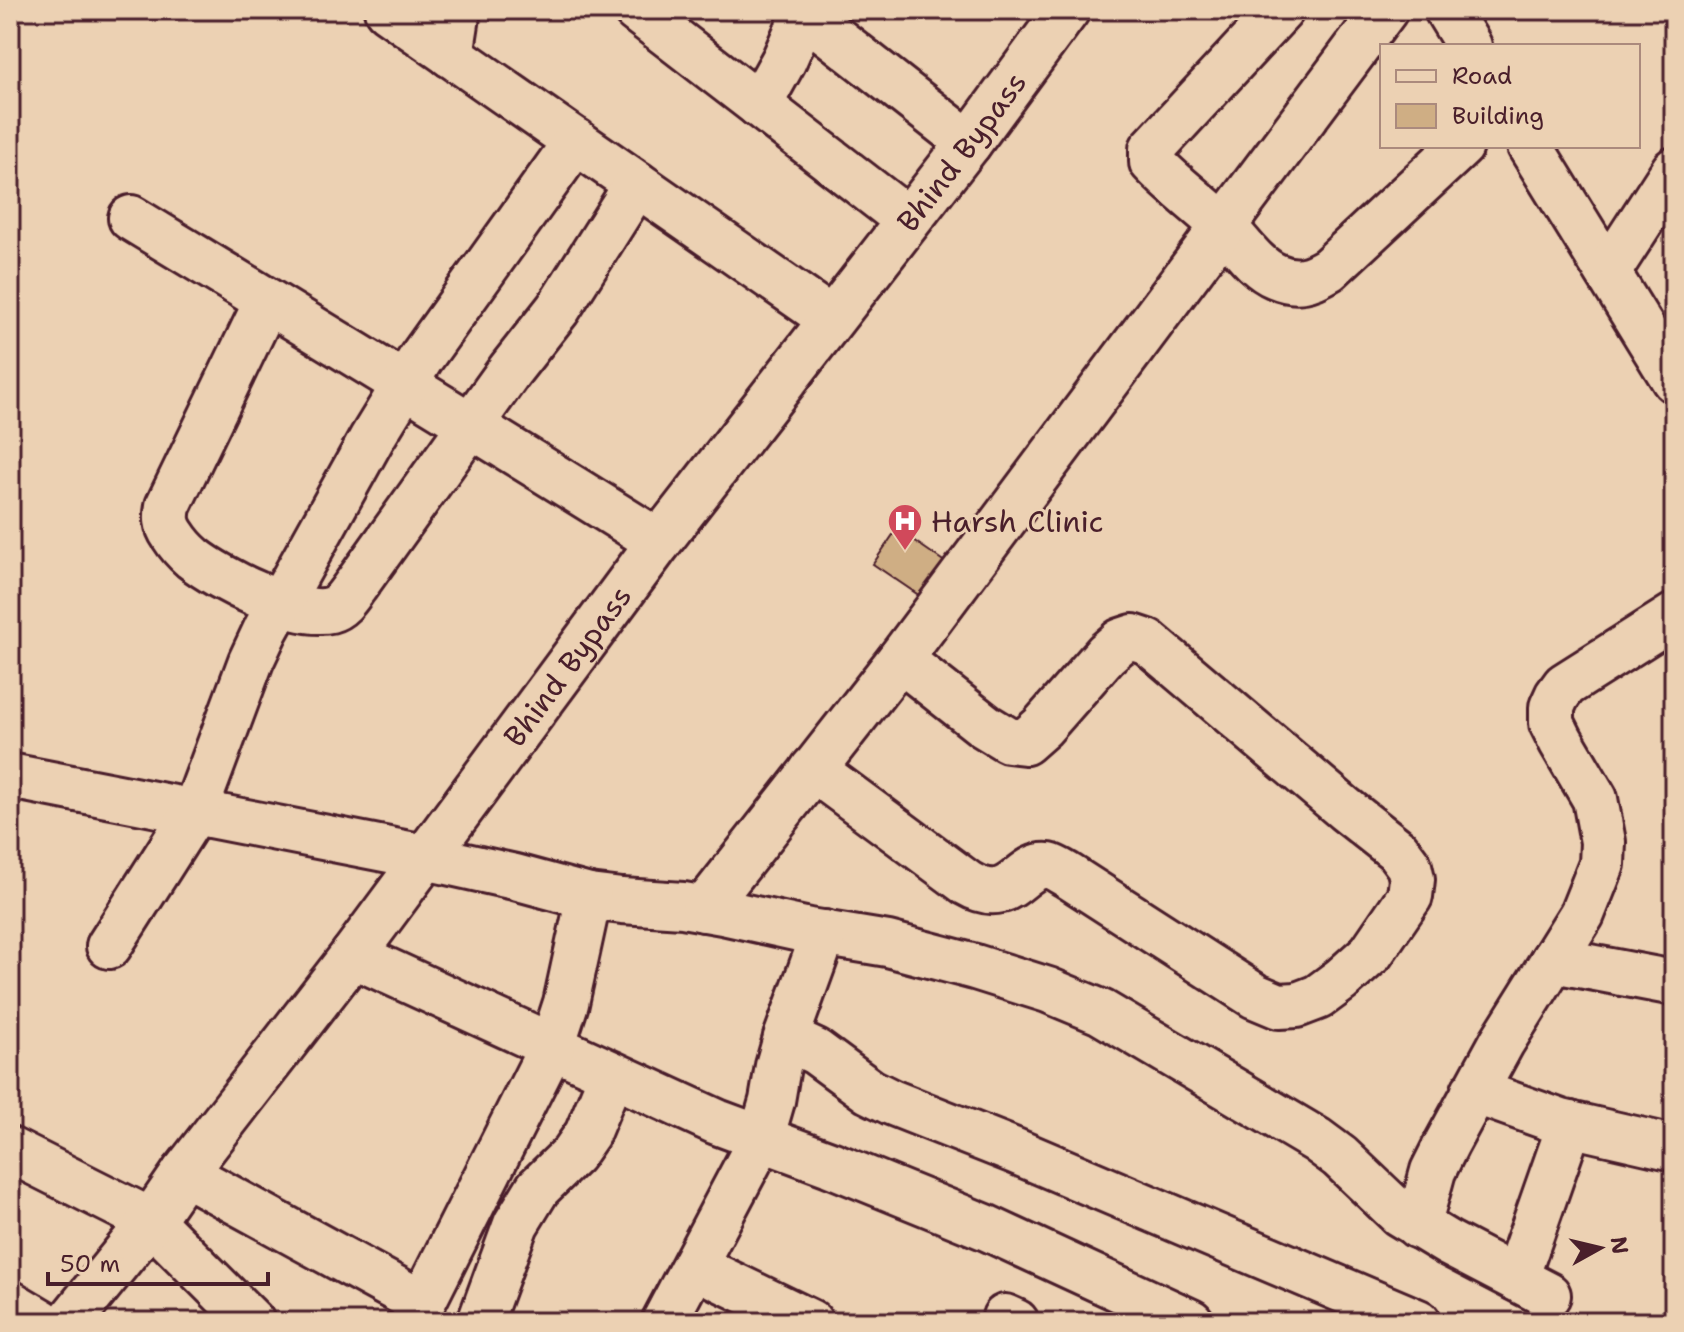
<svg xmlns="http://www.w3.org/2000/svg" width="1684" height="1332" viewBox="0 0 1684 1332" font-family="'Shantell Sans',sans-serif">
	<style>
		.building { fill: #cfae84; stroke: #4a1f2b; stroke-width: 2 }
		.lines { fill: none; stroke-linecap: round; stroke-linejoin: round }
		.minor-casing { stroke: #4a1f2b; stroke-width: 50 }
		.minor { stroke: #ecd1b3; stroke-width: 44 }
		.labels { text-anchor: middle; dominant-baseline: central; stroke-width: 6; stroke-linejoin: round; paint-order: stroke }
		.street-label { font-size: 30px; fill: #4a1f2b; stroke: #ecd1b3 }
		.poi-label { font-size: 30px; fill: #4a1f2b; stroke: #ecd1b3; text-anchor: start }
	</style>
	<rect width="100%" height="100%" fill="#ecd1b3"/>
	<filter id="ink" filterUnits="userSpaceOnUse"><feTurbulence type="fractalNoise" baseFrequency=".0125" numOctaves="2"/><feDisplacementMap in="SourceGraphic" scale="16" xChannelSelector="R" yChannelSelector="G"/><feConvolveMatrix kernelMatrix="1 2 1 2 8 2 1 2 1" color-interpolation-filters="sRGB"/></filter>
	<g filter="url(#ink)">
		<path class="building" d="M 897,529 L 952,567 L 929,602 L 873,564 Z"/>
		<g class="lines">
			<g class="minor-casing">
				<g id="minor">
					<path d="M 387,10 L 831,319"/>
					<path d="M 636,10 L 908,220"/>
					<path d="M 799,10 L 969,143"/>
					<path d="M 1281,10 L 1152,149 L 1152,162 C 1172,184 1199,203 1222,225 C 1239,241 1254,267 1276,276 C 1297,285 1311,280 1329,269 L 1461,146"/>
					<path d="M 1447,10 L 1469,46"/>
					<path d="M 451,55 L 458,10"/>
					<path d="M 759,105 L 784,60 L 806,10"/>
					<path d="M 1530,146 L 1674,380"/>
					<path d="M 131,218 C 307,325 484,432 659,542"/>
					<path d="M 1608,272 L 1674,170"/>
					<path d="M 267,301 L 168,506 C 166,517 166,525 173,535 C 178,543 186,552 193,558 C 219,579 297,618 330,610 C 342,607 349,594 356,585 L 510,370 L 558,309 L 637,184"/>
					<path d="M 813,769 L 967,883 C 1013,910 1019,862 1049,866 C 1054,867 1062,872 1067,875 L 1255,996 L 1279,1006 L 1297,1005 L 1318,997 L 1341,980 L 1371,953 L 1410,896 L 1412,879 L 1409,866 L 1397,850 L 1345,809 L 1148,642 L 1133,637 L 1121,641 L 1106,654 L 1042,727 L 1025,742 L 1008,740 L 985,726 L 900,659"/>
					<path d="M 10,776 L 425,857 L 515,877 L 589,897 L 622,901 L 683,905 L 723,912 L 809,931 L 888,944 L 975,967 L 1048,990 L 1101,1012 L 1317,1140 L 1340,1157 L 1400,1214 L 1448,1243 L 1548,1295"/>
					<path d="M 704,909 L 900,659 L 1385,10"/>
					<path d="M 109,946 L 195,811 L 251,661 L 266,629 L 372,438 L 421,358 L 576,141"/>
					<path d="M 353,955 L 717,1122 L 830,1164 L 985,1227 L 1191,1322"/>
					<path d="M 1553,960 L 1674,983"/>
					<path d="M 786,1038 L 816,1052 L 869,1091 L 891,1102 L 1015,1151 L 1418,1322"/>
					<path d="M 1474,1091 L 1561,1122 L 1674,1148"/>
					<path d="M 10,1150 L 151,1221 L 252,1322"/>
					<path d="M 184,1173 L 422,1303"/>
					<path d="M 1418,1226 L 1433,1171 L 1447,1143 L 1502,1042 L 1582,914 L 1602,864 L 1603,842 L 1595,799 L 1561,741 L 1552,723 L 1552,707 L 1557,696 L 1565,685 L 1674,616"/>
					<path d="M 694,1266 L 810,1322"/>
					<path d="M 1516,1278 L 1570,1124"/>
					<path d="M 10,1303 L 42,1322"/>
					<path d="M 1005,1317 L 1016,1322"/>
					<path id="s1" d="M 69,1322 L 151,1221 L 184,1173 L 353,955 L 659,542 L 969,143 L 1067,10"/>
					<path d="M 413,1322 L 552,1046 L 566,1003 L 589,897"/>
					<path d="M 480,1322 L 516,1224 L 538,1188 L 573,1154 L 587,1134 L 612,1074"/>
					<path d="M 664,1322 L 761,1139 L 772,1101 L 778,1066 L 786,1038 L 824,933"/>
				</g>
			</g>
			<use href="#minor" class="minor"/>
		</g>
	</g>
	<defs>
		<g id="hospital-pin" transform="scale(1.8)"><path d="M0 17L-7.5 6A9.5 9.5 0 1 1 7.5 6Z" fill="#d1495b" stroke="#ecd1b3"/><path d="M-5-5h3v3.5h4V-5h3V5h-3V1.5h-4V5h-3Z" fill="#fff"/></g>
	</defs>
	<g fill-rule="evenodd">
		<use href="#hospital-pin" x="905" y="521"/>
	</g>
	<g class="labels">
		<g class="street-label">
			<text stroke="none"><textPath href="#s1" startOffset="1472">Bhind Bypass</textPath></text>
			<text stroke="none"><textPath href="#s1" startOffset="824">Bhind Bypass</textPath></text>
		</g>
		<g class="poi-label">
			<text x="931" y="521">Harsh Clinic</text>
		</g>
	</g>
	<rect width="1684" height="1332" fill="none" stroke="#ecd1b3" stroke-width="40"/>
	<rect x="20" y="20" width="1644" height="1292" fill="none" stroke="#4a1f2b" stroke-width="3" filter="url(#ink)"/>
	<rect x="1380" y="44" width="260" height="104" fill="#ecd1b3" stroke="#ab8a7d" stroke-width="2"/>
	<rect x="1396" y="70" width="40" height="12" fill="#ecd1b3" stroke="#ab8a7d" stroke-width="2"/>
	<text x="1452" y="84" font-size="24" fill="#4a1f2b">Road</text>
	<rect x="1396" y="104" width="40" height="24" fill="#cfae84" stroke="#ab8a7d" stroke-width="2"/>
	<text x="1452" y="124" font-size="24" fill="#4a1f2b">Building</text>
	<g transform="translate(1600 1248) rotate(82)" stroke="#ecd1b3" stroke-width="6" paint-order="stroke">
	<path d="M0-6L14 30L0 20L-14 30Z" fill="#4a1f2b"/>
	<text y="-12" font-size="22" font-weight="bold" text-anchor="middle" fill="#4a1f2b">N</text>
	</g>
	<path d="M48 1272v12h220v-12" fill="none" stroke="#4a1f2b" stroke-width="4"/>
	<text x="60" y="1272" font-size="24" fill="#4a1f2b" stroke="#ecd1b3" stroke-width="6" paint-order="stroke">50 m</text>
</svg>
